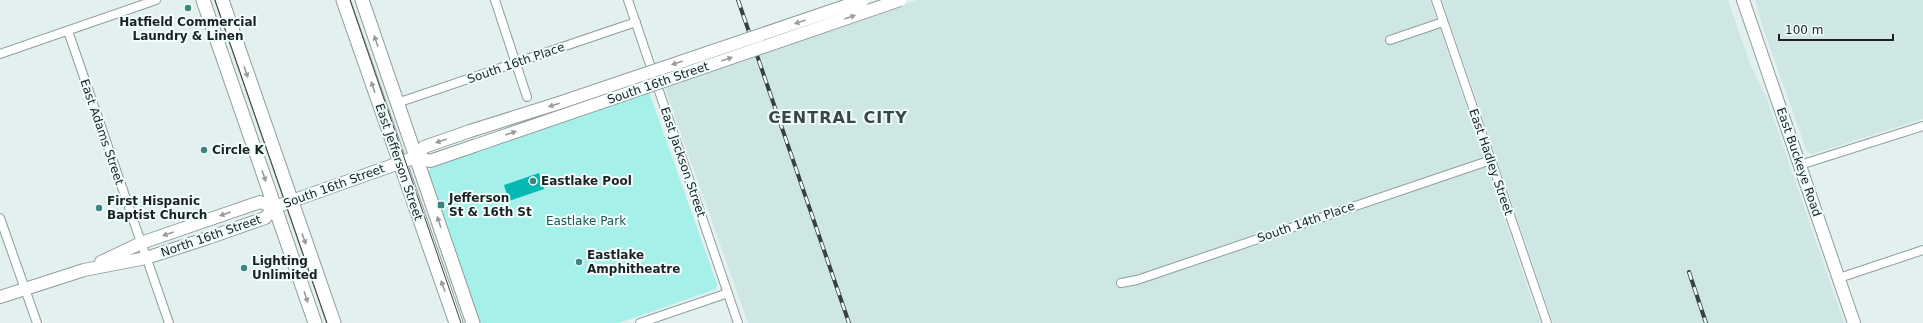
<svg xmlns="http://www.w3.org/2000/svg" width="1923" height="323" viewBox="0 0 1923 323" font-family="'DejaVu Sans',sans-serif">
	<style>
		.built { fill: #cfe7e4 }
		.green { fill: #a5f0e9 }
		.water { fill: #04b9b1 }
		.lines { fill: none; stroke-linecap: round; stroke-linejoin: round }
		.street-casing { stroke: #8f9d9b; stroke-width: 10 }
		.secondary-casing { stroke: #8f9d9b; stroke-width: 14 }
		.primary-casing { stroke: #8f9d9b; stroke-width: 15 }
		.street { stroke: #fff; stroke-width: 8 }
		.secondary { stroke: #fff; stroke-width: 12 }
		.primary { stroke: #fff; stroke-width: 13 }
		.tram { stroke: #3a403f; stroke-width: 1 }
		.rail-casing { stroke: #3a403f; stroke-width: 4 }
		.rail { stroke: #effefd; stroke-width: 2.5; stroke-dasharray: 8; stroke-linecap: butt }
		.secondary-bridge-casing { stroke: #8f9d9b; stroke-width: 14; stroke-linecap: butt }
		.secondary-bridge { stroke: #fff; stroke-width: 12 }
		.oneway { fill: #999b9b }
		.poi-dot { fill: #3e8580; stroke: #effefd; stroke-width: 1.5 }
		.labels { text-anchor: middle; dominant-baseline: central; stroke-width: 4; stroke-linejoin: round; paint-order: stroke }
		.poi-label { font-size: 12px; font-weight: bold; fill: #1c2120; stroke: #effefd; text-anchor: start }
		.street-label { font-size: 12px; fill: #1c2120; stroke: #effefd }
		.park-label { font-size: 12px; fill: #195652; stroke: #effefd }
		.district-label { font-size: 16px; font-weight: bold; letter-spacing: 1px; fill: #3a4645; stroke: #effefd }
	</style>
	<rect width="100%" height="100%" fill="#e2f1ef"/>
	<path class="built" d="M 917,0 L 1430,0 L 1540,323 L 748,323 L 664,86 Z
		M 1442,0 L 1728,0 L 1750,64 L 1766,96 L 1844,323 L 1553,323 Z
		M 1755,0 L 1923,0 L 1923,119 L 1812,154 L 1807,152 L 1762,25 Z"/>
	<path class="green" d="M 649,92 L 717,284 L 716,289 L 619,323 L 479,323 L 427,174 L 433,165 Z"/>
	<path class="water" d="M 539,173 L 544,189 L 509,201 L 504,185 Z"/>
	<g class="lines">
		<g class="street-casing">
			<path id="street" d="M 495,0 L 527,97
				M 628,0 L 738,323
				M 1436,0 L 1547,323
				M 68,31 L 169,323
				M 1390,40 L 1443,22
				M 0,54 L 156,0
				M 397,103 L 636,22
				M 1800,165 L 1923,126
				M 0,218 L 37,323
				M 1839,278 L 1923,250
				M 1121,283 L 1137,280 L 1491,160
				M 640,323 L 728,293"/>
		</g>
		<g class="secondary-casing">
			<path id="secondary" d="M 1743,0 L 1854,323
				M 416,157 L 430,161 L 474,146
				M 275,207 L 416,157 L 424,147 L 470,131
				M 101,262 L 141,243 L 260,202 L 275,207
				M 0,297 L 84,270 L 146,258 L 208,238 L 265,218 L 275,207"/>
		</g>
		<g class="primary-casing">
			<path id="primary" d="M 203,0 L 315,323
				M 222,0 L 334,323
				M 343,0 L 456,323
				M 362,0 L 473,323"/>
		</g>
		<use href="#street" class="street"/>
		<use href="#secondary" class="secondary"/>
		<use href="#primary" class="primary"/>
		<path class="tram" d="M 215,0 L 327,323
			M 350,0 L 461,323"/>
		<g class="rail-casing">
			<path id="rail" d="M 738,0 L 849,323
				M 1689,272 L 1706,323"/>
		</g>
		<use href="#rail" class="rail"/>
		<g class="secondary-bridge-casing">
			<path id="secondary-bridge" d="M 470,131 L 559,103 L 863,0
				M 474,146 L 900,0"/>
		</g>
		<use href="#secondary-bridge" class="secondary-bridge"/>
	</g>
	<defs><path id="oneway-solid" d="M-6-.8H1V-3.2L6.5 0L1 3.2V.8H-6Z"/></defs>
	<g class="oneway">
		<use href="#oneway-solid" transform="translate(850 17) rotate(-19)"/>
		<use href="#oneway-solid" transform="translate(800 22) rotate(161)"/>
		<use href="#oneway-solid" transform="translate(376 41) rotate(-109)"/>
		<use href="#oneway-solid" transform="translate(727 59) rotate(-19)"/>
		<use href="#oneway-solid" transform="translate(677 63) rotate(161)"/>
		<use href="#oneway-solid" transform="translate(246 72) rotate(71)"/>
		<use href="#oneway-solid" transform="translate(373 87) rotate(-109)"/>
		<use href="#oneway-solid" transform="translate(554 105) rotate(163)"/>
		<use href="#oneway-solid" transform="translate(511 133) rotate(-19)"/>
		<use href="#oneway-solid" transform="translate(441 141) rotate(161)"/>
		<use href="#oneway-solid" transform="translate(264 176) rotate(71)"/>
		<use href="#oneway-solid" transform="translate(225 214) rotate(161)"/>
		<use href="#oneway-solid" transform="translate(439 222) rotate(-109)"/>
		<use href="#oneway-solid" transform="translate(168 234) rotate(161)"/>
		<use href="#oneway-solid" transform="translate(304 239) rotate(70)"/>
		<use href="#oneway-solid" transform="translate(443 286) rotate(-109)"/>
		<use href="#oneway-solid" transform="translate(306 297) rotate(71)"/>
	</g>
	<g class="poi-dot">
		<circle cx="188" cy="8" r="4"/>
		<circle cx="204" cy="150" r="4"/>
		<circle cx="533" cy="181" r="4"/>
		<rect x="437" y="201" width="8" height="8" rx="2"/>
		<circle cx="99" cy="208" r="4"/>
		<circle cx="579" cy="262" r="4"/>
		<circle cx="244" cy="268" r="4"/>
	</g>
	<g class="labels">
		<g class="poi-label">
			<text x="188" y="22" text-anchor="middle">Hatfield Commercial<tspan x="188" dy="14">Laundry &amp; Linen</tspan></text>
			<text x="212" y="150">Circle K</text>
			<text x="541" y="181">Eastlake Pool</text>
			<text x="449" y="198">Jefferson<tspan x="449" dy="14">St &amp; 16th St</tspan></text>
			<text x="107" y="201">First Hispanic<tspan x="107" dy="14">Baptist Church</tspan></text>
			<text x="587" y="255">Eastlake<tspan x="587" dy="14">Amphitheatre</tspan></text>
			<text x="252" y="261">Lighting<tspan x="252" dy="14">Unlimited</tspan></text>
		</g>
		<g class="street-label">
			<text transform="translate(516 63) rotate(-19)">South 16th Place</text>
			<text transform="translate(658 83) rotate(-19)">South 16th Street</text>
			<text transform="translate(102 132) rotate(71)">East Adams Street</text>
			<text transform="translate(399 162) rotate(71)">East Jefferson Street</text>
			<text transform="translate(683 162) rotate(71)">East Jackson Street</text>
			<text transform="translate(1491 162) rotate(71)">East Hadley Street</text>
			<text transform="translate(1799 162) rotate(71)">East Buckeye Road</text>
			<text transform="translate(334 186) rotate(-20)">South 16th Street</text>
			<text transform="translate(1306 222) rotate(-19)">South 14th Place</text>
			<text transform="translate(211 236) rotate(-19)">North 16th Street</text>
		</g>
		<g class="park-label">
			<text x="586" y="221">Eastlake Park</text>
		</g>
		<g class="district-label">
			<text x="838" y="117">CENTRAL CITY</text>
		</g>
	</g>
	<path d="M1779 34v6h114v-6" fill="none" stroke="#1c2120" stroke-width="2"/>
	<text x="1785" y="34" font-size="12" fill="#1c2120" stroke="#effefd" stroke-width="3" paint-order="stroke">100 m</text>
</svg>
